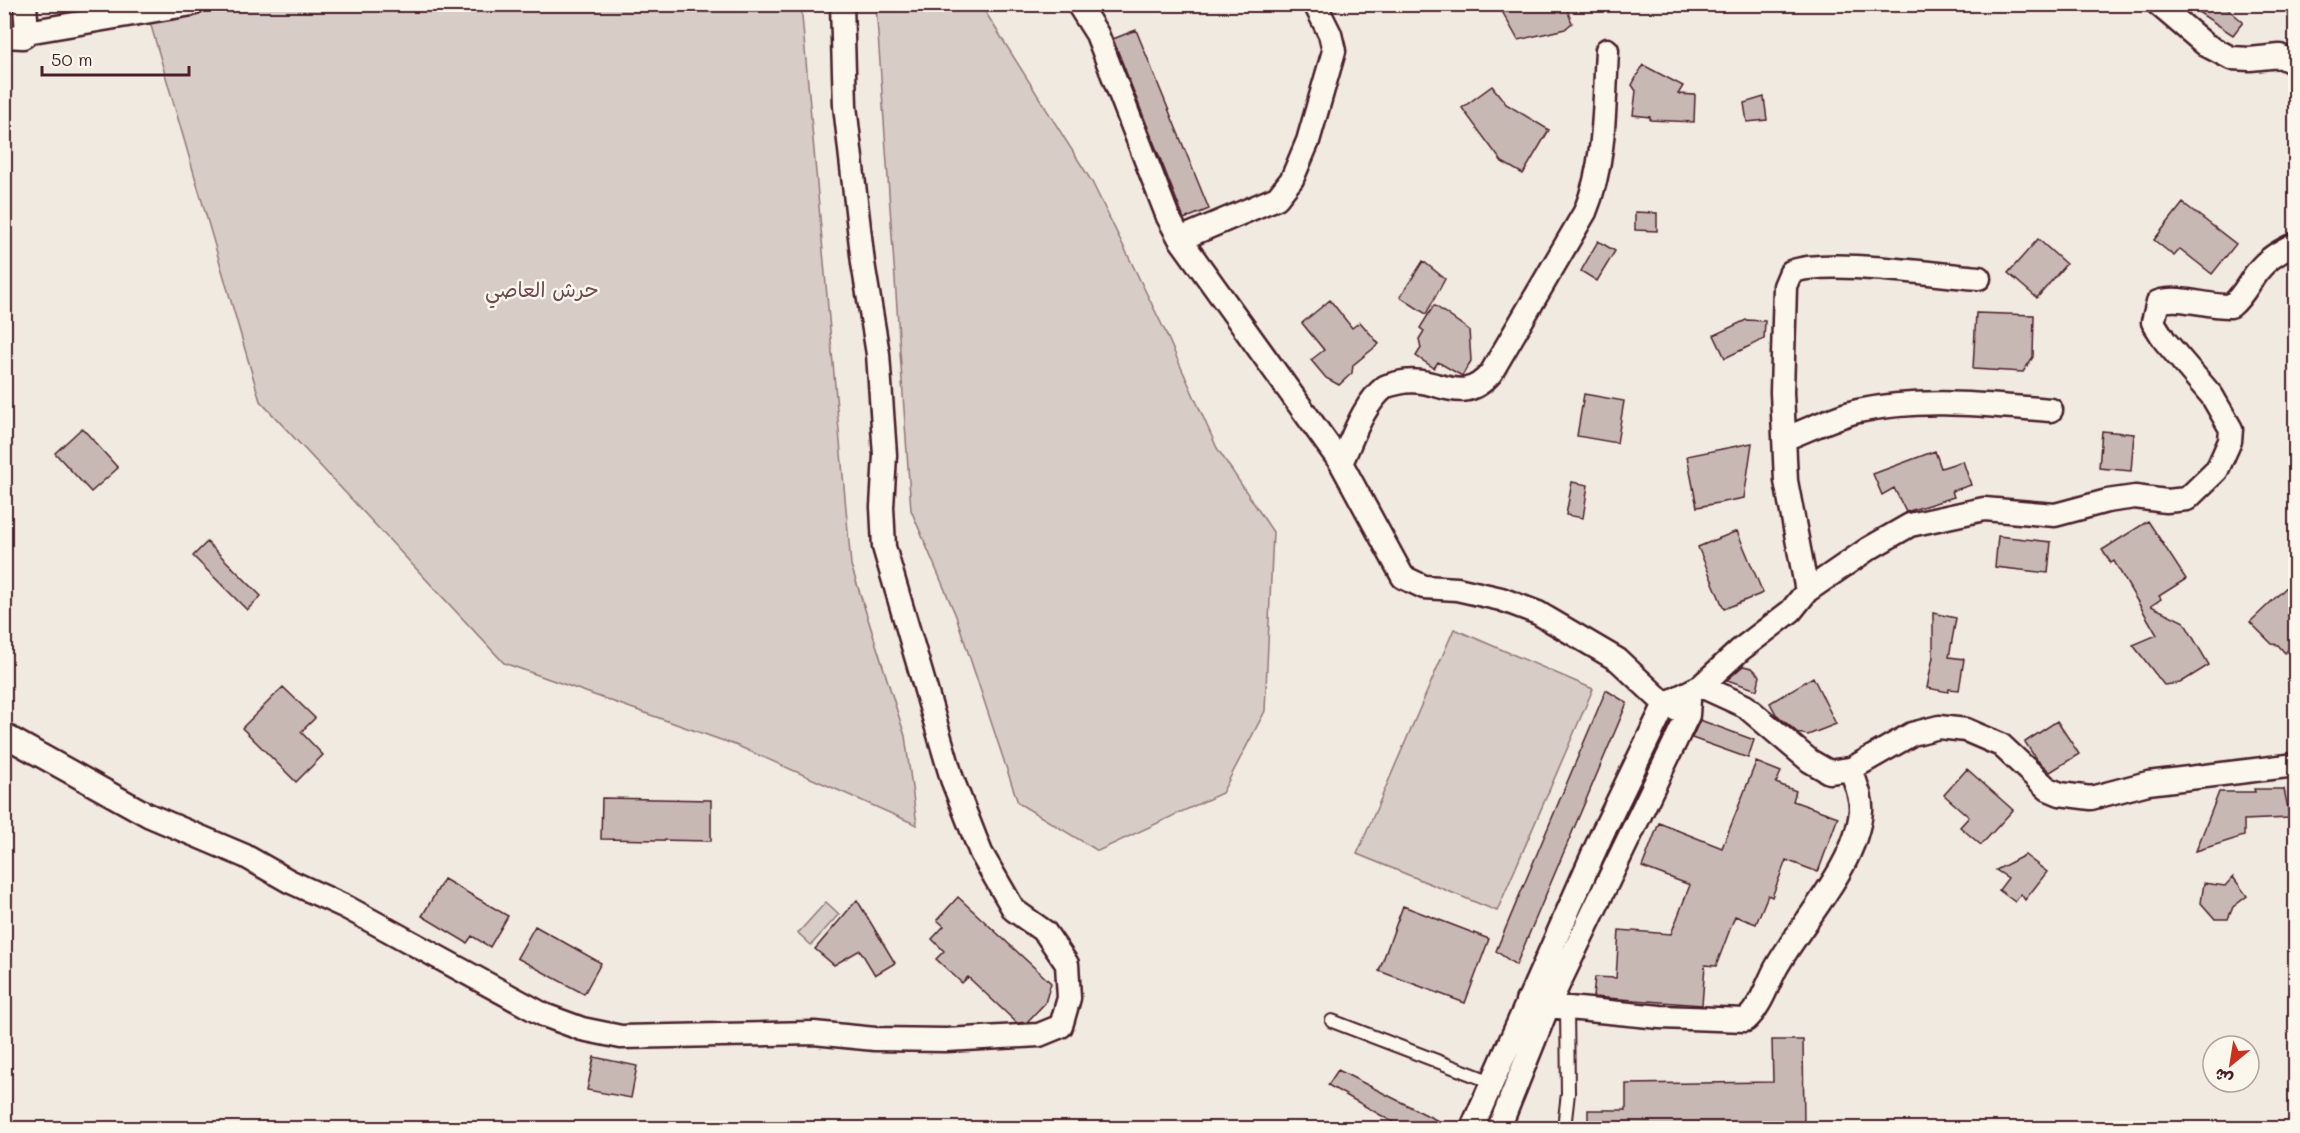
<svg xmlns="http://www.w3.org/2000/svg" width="2300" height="1133" viewBox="0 0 2300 1133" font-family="Mali,'Playpen Sans Arabic',sans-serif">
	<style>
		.green { fill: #d8ccc6; stroke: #917678; stroke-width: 1.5 }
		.building { fill: #c8b8b3; stroke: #4a1f2b; stroke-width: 1.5 }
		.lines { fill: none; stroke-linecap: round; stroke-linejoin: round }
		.service-casing { stroke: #4a1f2b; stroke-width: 16 }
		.minor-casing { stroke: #4a1f2b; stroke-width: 27 }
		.service { stroke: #fbf7ec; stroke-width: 12 }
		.minor { stroke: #fbf7ec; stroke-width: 22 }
		.labels { text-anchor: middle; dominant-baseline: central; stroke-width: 5; stroke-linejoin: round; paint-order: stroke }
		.park-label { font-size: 21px; fill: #6e4a52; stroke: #fbf7ec }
	</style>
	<rect width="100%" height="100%" fill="#f0eae0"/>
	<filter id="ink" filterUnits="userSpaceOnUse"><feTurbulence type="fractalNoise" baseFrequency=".0167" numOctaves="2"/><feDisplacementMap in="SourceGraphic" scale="12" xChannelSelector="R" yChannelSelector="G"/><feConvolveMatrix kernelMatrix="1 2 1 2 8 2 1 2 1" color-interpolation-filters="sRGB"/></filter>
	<g filter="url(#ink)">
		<path class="green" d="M 145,5 L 801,5 L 851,565 L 905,736 L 917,825 L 738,746 L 504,663 L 260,401 Z
			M 876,5 L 981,5 L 1092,182 L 1164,329 L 1217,448 L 1273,532 L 1265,711 L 1222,793 L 1098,851 L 1018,803 L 956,616 L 911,510 Z
			M 1454,629 L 1593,689 L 1497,911 L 1357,854 Z
			M 826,902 L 839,914 L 811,945 L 798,933 Z"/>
		<path class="building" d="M 1498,4 L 1565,4 L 1572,23 L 1565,29 L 1518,40 Z
			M 2186,4 L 2222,4 L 2243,22 L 2233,35 Z
			M 1136,30 L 1209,209 L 1184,219 L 1113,39 Z
			M 1643,65 L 1683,86 L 1678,94 L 1695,95 L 1694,122 L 1650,120 L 1650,117 L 1633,115 L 1636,91 L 1632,85 Z
			M 1492,86 L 1506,104 L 1549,130 L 1523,174 L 1502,162 L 1462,108 Z
			M 1764,97 L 1767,120 L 1747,122 L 1744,103 Z
			M 2183,203 L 2236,244 L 2212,274 L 2180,249 L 2174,256 L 2154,240 Z
			M 1635,212 L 1657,213 L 1657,231 L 1635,230 Z
			M 2038,239 L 2066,264 L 2037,298 L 2008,273 Z
			M 1598,241 L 1615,251 L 1597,281 L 1581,271 Z
			M 1423,261 L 1445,279 L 1426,314 L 1400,297 Z
			M 1330,300 L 1352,328 L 1360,322 L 1379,344 L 1353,365 L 1352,373 L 1339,385 L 1326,378 L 1311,360 L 1324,350 L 1302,323 Z
			M 1434,305 L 1469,330 L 1471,361 L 1462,376 L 1438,362 L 1434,368 L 1416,356 L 1421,348 L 1419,339 L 1424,331 L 1420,328 Z
			M 1976,313 L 2034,315 L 2033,357 L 2023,372 L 1973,369 Z
			M 1746,320 L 1765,321 L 1764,339 L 1725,358 L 1714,335 Z
			M 1584,394 L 1624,401 L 1617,443 L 1577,436 Z
			M 82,428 L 118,468 L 91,492 L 55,453 Z
			M 2102,431 L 2134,434 L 2131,471 L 2099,468 Z
			M 1752,443 L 1744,498 L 1697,507 L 1687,456 Z
			M 1935,451 L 1941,468 L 1963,461 L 1971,485 L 1952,491 L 1954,497 L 1906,512 L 1894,488 L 1882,495 L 1873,474 Z
			M 1572,482 L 1588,485 L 1583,518 L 1566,515 Z
			M 2148,521 L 2186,579 L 2159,596 L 2161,599 L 2151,606 L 2184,622 L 2209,665 L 2180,683 L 2164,685 L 2133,645 L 2157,635 L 2114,561 L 2111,563 L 2102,550 Z
			M 1737,531 L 1763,593 L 1724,609 L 1698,547 Z
			M 1998,536 L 2051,542 L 2048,573 L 1995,567 Z
			M 207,542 L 261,596 L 247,610 L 193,556 Z
			M 2295,579 L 2295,643 L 2285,653 L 2278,645 L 2272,644 L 2250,622 Z
			M 1933,613 L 1956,618 L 1949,657 L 1964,659 L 1959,690 L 1949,689 L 1948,692 L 1927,688 L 1933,657 Z
			M 1743,666 L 1752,668 L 1760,676 L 1757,690 L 1727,680 Z
			M 1813,677 L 1836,724 L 1808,735 L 1798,733 L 1776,714 L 1770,703 Z
			M 283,687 L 315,718 L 301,732 L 323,755 L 296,782 L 242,728 Z
			M 1606,690 L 1627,703 L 1516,965 L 1496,951 Z
			M 1700,720 L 1754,740 L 1748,758 L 1692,738 Z
			M 2057,721 L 2079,754 L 2050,772 L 2036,759 L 2025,742 Z
			M 1756,762 L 1781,772 L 1776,783 L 1796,791 L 1793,801 L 1838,817 L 1818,872 L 1786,860 L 1772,897 L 1768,895 L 1756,924 L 1735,916 L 1716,966 L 1705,965 L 1702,1005 L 1593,997 L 1595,977 L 1616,978 L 1619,930 L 1671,934 L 1690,885 L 1642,867 L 1659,823 L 1722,848 Z
			M 1967,769 L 2013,810 L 1981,845 L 1960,827 L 1969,817 L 1944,795 Z
			M 2254,789 L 2284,789 L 2290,818 L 2244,820 L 2244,836 L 2196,851 L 2219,792 L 2255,792 Z
			M 602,798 L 711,800 L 711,841 L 601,839 Z
			M 2025,855 L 2047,872 L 2025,900 L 2021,894 L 2015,902 L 1999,890 L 2008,878 L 1996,870 Z
			M 2233,877 L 2247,896 L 2233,907 L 2228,919 L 2215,919 L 2201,903 L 2204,883 L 2225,886 Z
			M 444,879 L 508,916 L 490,947 L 472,936 L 467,943 L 422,916 Z
			M 958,897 L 1051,983 L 1045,1003 L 1027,1022 L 1017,1023 L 968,977 L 962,983 L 936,959 L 944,951 L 932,939 L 944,926 L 937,920 Z
			M 857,900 L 895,963 L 875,975 L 860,950 L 834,965 L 815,949 Z
			M 1403,906 L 1489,939 L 1465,1003 L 1379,971 Z
			M 535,926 L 601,963 L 584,994 L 517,958 Z
			M 1772,1040 L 1803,1040 L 1804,1128 L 1588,1128 L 1588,1110 L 1626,1110 L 1626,1084 L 1773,1082 Z
			M 594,1057 L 637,1066 L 631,1098 L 587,1090 Z
			M 1338,1070 L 1452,1128 L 1403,1128 L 1328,1085 Z"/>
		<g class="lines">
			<g class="service-casing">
				<path id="service" d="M 1332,1021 L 1492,1082
					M 1564,1128 L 1568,1093 L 1567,1008"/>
			</g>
			<g class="minor-casing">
				<path id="minor" d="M 1078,4 L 1097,34 L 1168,217 L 1180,239 L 1341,463 L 1403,577 L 1424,587 L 1457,589 L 1501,599 L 1538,613 L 1618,660 L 1665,704 L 1688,715
					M 2158,4 L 2206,45 L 2231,58 L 2250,59 L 2280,56 L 2296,64
					M 27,32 L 192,4
					M 4,36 L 23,37 L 27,34 L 25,4
					M 1180,239 L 1277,198 L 1292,179 L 1308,141 L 1334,51 L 1330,34 L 1315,4
					M 1784,439 C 1808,430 1833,417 1858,411 C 1921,397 1987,405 2051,410
					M 1341,463 C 1352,440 1363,404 1385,387 C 1388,385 1394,384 1398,383 C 1436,373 1460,410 1491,373 L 1585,212 C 1606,161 1604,105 1607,50
					M 1807,591 L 1786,481 L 1782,392 L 1785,286 L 1791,272 C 1825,258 1936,275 1979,278
					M 1701,686 L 1745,706 L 1810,761 L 1829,772 L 1851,769 L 1912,734 L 1939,727 L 1966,730 L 2001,745 L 2048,789 L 2060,794 L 2091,798 L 2148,783 L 2296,765
					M 4,735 L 148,815 L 245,856 L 289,881 L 346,907 L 544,1015 L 582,1029 L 621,1037 L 814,1033 L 875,1039 L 946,1040 L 1039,1035 L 1061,1026 L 1069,998 L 1067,964 L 1045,932 L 1014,910 L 981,853 L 952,779 L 884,547 L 882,507 L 885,455 L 878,354 L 863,263 L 845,106 L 842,4
					M 1527,1001 L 1548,1006 L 1660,1017 L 1746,1020 C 1761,1006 1767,985 1776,968 C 1802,921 1857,865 1861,810 C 1862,797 1855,782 1851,769
					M 1472,1128 L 1602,834 L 1665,704 L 1701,686 L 1740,650 L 1791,611 L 1807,591 L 1868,549 L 1910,525 L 1984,509 L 2055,515 L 2107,501 L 2135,497 L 2166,501 L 2187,499 L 2217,470 L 2230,441 L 2231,429 L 2212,396 L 2165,341 L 2153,322 L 2158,302 C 2180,295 2208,307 2231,306 C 2243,296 2248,284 2257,272 C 2266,260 2282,250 2296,244
					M 1499,1128 L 1548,1006 L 1688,715 L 1689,700"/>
			</g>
			<use href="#service" class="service"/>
			<use href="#minor" class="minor"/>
		</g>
	</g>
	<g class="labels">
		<g class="park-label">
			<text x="542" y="288">حرش العاصي</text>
		</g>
	</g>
	<rect width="2300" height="1133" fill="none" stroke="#fbf7ec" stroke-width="24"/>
	<rect x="12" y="12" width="2276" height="1109" fill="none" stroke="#4a1f2b" stroke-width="2" filter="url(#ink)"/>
	<g transform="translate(2231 1064) rotate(210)"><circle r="28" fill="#fbf7ec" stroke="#b4a19f" stroke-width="1.5"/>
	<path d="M0-4.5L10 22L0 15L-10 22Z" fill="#c8321e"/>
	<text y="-9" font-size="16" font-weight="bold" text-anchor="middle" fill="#4a1f2b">ش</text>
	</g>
	<path d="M42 66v9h147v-9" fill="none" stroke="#4a1f2b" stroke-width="3"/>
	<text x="51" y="66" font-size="18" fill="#4a1f2b" stroke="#fbf7ec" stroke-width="4.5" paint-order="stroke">50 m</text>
</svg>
